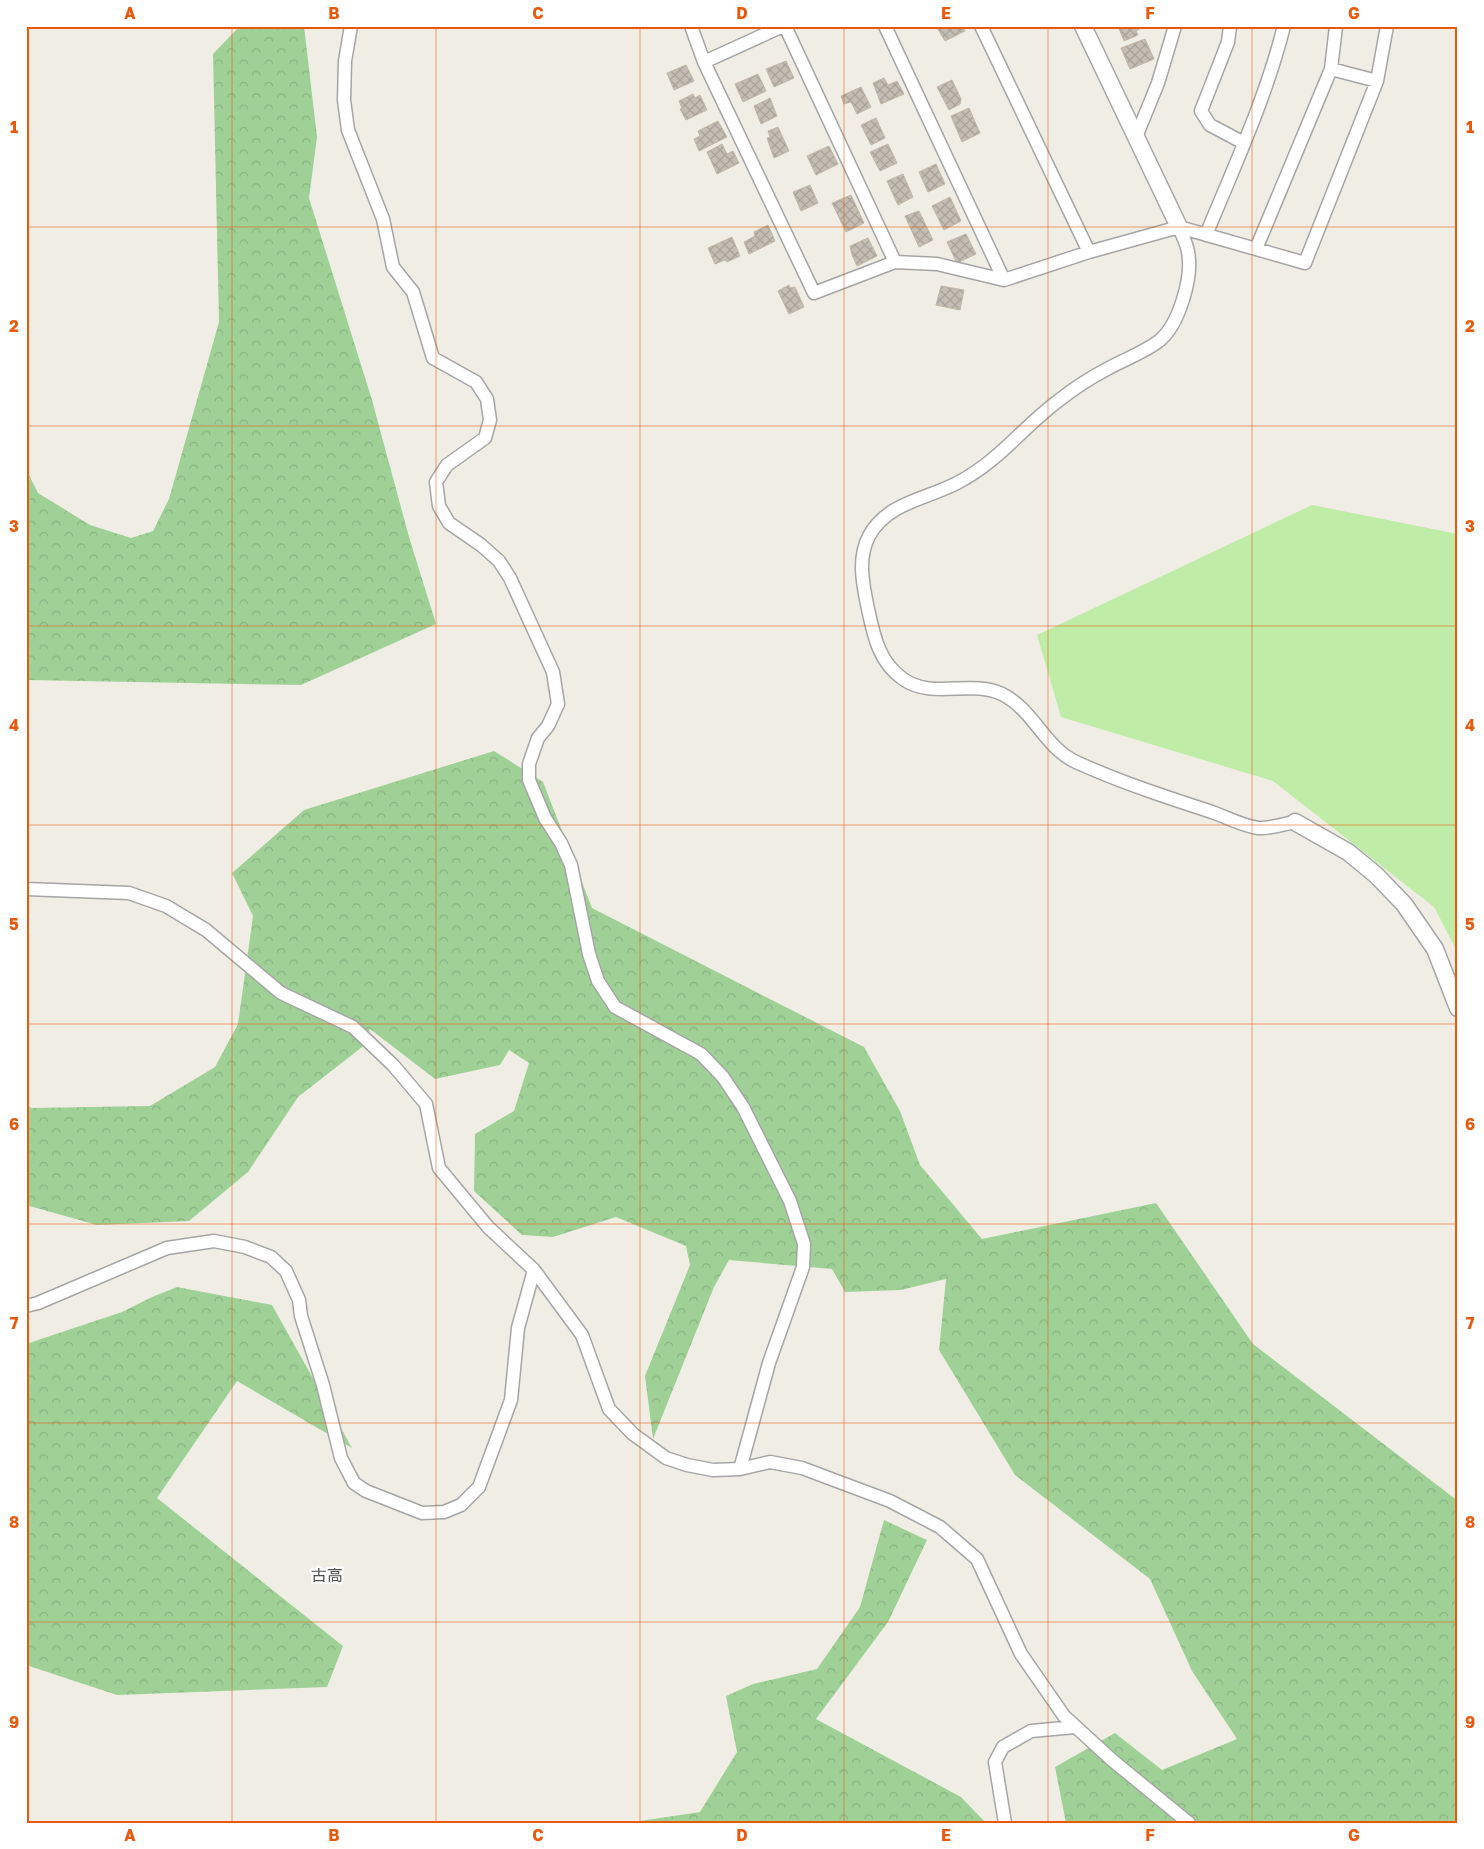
<svg xmlns="http://www.w3.org/2000/svg" width="1484" height="1849" viewBox="0 0 1484 1849" font-family="'Golos Text','Noto Sans JP',sans-serif">
	<style>
		.grass { fill: #bfeca7 }
		.forest { fill: url(#forest-crowns) }
		.building { fill: url(#building-cross-hatch); stroke: #c2b7a6 }
		.lines { fill: none; stroke-linecap: round; stroke-linejoin: round }
		.minor-casing { stroke: #a5a5a5; stroke-width: 15 }
		.tertiary-casing { stroke: #a5a5a5; stroke-width: 19 }
		.minor { stroke: #fff; stroke-width: 12 }
		.tertiary { stroke: #fff; stroke-width: 16 }
		.grid { fill: none; stroke: #e8590c; stroke-width: 1; stroke-opacity: 0.55 }
		.labels { text-anchor: middle; dominant-baseline: central; stroke-width: 4.5; stroke-linejoin: round; paint-order: stroke }
		.quarter-label { font-size: 16px; fill: #515151; stroke: #fff }
		.neatline { fill: none; stroke: #e8590c; stroke-width: 2 }
		.grid-label { font-size: 16px; text-anchor: middle; font-weight: bold; fill: #e8590c }
	</style>
	<defs>
		<pattern id="forest-crowns" width="20" height="18" patternUnits="userSpaceOnUse" patternTransform="scale(1.25)"><rect width="20" height="18" fill="#9fd197"/><path d="M2 6a3 3 0 1 1 6 0M12 15a3 3 0 1 1 6 0" fill="none" stroke="#88b382"/></pattern>
		<pattern id="building-cross-hatch" width="8" height="8" patternUnits="userSpaceOnUse" patternTransform="scale(1.25)"><rect width="8" height="8" fill="#c4bdb3"/><path d="M0 0l8 8M0 8l8-8" fill="none" stroke="#a8a29a"/></pattern>
	</defs>
	<rect width="100%" height="100%" fill="#f0eee4"/>
	<path class="grass" d="M 1312,505 L 1458,534 L 1458,953 L 1434,907 L 1273,781 L 1061,717 L 1037,635 Z"/>
	<path class="forest" d="M 240,26 L 304,26 L 317,137 L 309,198 L 372,400 L 409,537 L 436,624 L 301,685 L 26,680 L 26,469 L 38,493 L 90,525 L 131,538 L 153,531 L 169,499 L 219,322 L 213,54 Z
		M 494,751 L 543,782 L 592,908 L 864,1047 L 900,1111 L 920,1165 L 982,1239 L 1156,1203 L 1253,1344 L 1458,1501 L 1458,1823 L 1066,1823 L 1055,1767 L 1115,1733 L 1162,1770 L 1237,1739 L 1192,1671 L 1150,1579 L 1015,1475 L 939,1350 L 946,1279 L 901,1290 L 845,1292 L 832,1269 L 729,1260 L 714,1287 L 653,1439 L 645,1376 L 690,1265 L 686,1246 L 616,1217 L 553,1237 L 522,1235 L 474,1191 L 475,1134 L 514,1111 L 529,1063 L 509,1050 L 500,1065 L 435,1079 L 370,1029 L 366,1044 L 298,1097 L 248,1172 L 189,1221 L 97,1225 L 26,1205 L 26,1104 L 31,1108 L 150,1106 L 215,1067 L 238,1024 L 253,916 L 232,873 L 304,810 Z
		M 177,1287 L 272,1305 L 352,1448 L 237,1381 L 157,1498 L 343,1646 L 327,1687 L 117,1695 L 26,1665 L 26,1344 L 122,1312 L 152,1297 Z
		M 884,1520 L 927,1540 L 888,1622 L 816,1719 L 961,1797 L 986,1823 L 627,1823 L 700,1812 L 737,1752 L 726,1696 L 753,1684 L 817,1669 L 860,1607 Z"/>
	<path class="building" d="M 936,26 L 963,26 L 965,31 L 945,41 Z
		M 1118,26 L 1140,26 L 1141,28 L 1136,31 L 1138,35 L 1124,41 Z
		M 1145,39 L 1154,59 L 1130,69 L 1121,48 Z
		M 786,61 L 794,78 L 774,87 L 766,69 Z
		M 686,65 L 694,81 L 674,90 L 667,73 Z
		M 758,74 L 766,91 L 743,102 L 735,84 Z
		M 884,78 L 888,85 L 897,81 L 904,94 L 881,104 L 873,83 Z
		M 952,80 L 961,99 L 960,104 L 949,110 L 937,87 Z
		M 861,87 L 871,107 L 857,114 L 851,102 L 844,104 L 841,96 Z
		M 693,94 L 695,98 L 700,95 L 707,110 L 686,120 L 680,109 L 682,108 L 679,101 Z
		M 770,98 L 777,116 L 761,124 L 754,106 Z
		M 969,108 L 980,133 L 962,142 L 951,116 Z
		M 876,118 L 885,138 L 871,145 L 861,125 Z
		M 718,121 L 727,137 L 699,151 L 694,139 L 700,136 L 698,131 Z
		M 778,127 L 789,151 L 774,158 L 767,138 L 770,137 L 768,131 Z
		M 722,144 L 727,154 L 733,151 L 739,163 L 717,174 L 707,152 Z
		M 888,144 L 897,163 L 880,171 L 870,152 Z
		M 829,146 L 838,164 L 816,175 L 807,156 Z
		M 936,164 L 945,184 L 928,192 L 919,172 Z
		M 903,174 L 913,197 L 898,205 L 887,181 Z
		M 810,185 L 818,203 L 801,211 L 793,192 Z
		M 851,195 L 864,223 L 846,232 L 832,203 Z
		M 950,197 L 961,221 L 944,230 L 932,206 Z
		M 919,211 L 933,240 L 919,247 L 905,216 Z
		M 768,225 L 775,241 L 749,254 L 744,242 L 755,236 L 754,232 Z
		M 966,234 L 976,254 L 957,263 L 947,242 Z
		M 732,237 L 740,256 L 727,262 L 725,260 L 715,264 L 708,248 Z
		M 868,238 L 877,256 L 857,266 L 852,255 L 850,246 Z
		M 789,285 L 790,288 L 795,287 L 804,307 L 789,314 L 778,291 Z
		M 941,286 L 964,290 L 960,310 L 936,305 Z"/>
	<g class="lines">
		<g class="minor-casing">
			<path id="minor" d="M 351,26 L 345,61 L 344,100 L 348,130 L 383,219 L 393,267 L 413,292 L 433,358 L 476,382 L 487,399 L 490,420 L 485,438 L 447,465 L 436,482 L 439,506 L 449,523 L 481,545 L 499,561 L 510,578 L 553,672 L 558,704 L 548,726 L 538,738 L 529,764 L 529,780 L 545,818 L 561,843 L 571,865 L 589,954 L 598,981 L 615,1007 L 701,1054 L 723,1077 L 743,1107 L 790,1201 L 804,1244 L 803,1267 L 769,1363 L 740,1469
				M 691,26 L 704,62 L 814,293 L 895,262 L 937,264 L 1004,280 L 1089,252 L 1179,227 L 1305,263 L 1377,81 L 1387,26
				M 785,26 L 895,262
				M 885,26 L 1004,280
				M 981,26 L 1089,252
				M 1230,26 L 1228,42 L 1201,111 L 1210,125 L 1244,143
				M 704,62 L 783,26
				M 1331,69 L 1377,81
				M 1136,137 L 1158,83 L 1175,26
				M 1179,227 C 1182,235 1187,244 1188,252 C 1193,277 1179,325 1159,341 C 1143,353 1125,359 1107,369 C 1090,378 1073,389 1058,401 C 1022,428 1000,460 959,482 C 928,499 887,502 869,536 C 857,559 863,585 868,609 C 874,637 879,662 903,679 C 933,700 971,679 1002,694 C 1034,710 1044,747 1076,762 C 1120,782 1166,797 1212,812 C 1226,817 1243,826 1258,828 C 1269,829 1283,824 1295,822
				M 1206,235 C 1234,167 1266,98 1284,26
				M 1256,249 L 1331,69 L 1336,26
				M 26,889 L 129,893 L 166,906 L 206,930 L 281,993 L 353,1027 L 393,1065 L 426,1104 L 439,1168 L 488,1227 L 534,1270 L 582,1335 L 609,1409 L 633,1434 L 666,1458 L 687,1465 L 713,1470 L 740,1469 L 770,1462 L 802,1468 L 890,1501 L 940,1527 L 977,1559 L 1021,1654 L 1064,1716 L 1112,1760 L 1189,1823
				M 26,1306 L 38,1303 L 167,1248 L 214,1241 L 245,1247 L 271,1257 L 286,1271 L 299,1300 L 301,1316 L 323,1385 L 341,1458 L 354,1483 L 366,1491 L 422,1513 L 444,1512 L 461,1505 L 479,1487 L 511,1400 L 518,1328 L 534,1270
				M 1005,1823 L 995,1762 L 1003,1747 L 1031,1731 L 1075,1727"/>
		</g>
		<g class="tertiary-casing">
			<path id="tertiary" d="M 1083,26 L 1179,227
				M 1295,822 L 1348,852 L 1376,875 L 1404,904 L 1435,949 L 1458,1008"/>
		</g>
		<use href="#minor" class="minor"/>
		<use href="#tertiary" class="tertiary"/>
	</g>
	<path class="grid" d="M 232,26 L 232,1823M 436,26 L 436,1823M 640,26 L 640,1823M 844,26 L 844,1823M 1048,26 L 1048,1823M 1252,26 L 1252,1823M 26,227 L 1458,227M 26,426 L 1458,426M 26,626 L 1458,626M 26,825 L 1458,825M 26,1024 L 1458,1024M 26,1224 L 1458,1224M 26,1423 L 1458,1423M 26,1622 L 1458,1622"/>
	<g class="labels">
		<g class="quarter-label">
			<text x="327" y="1575">古高</text>
		</g>
	</g>
	<rect width="1484" height="1849" fill="none" stroke="#ffffff" stroke-width="55"/>
	<rect x="28" y="28" width="1428" height="1794" class="neatline"/>
	<g class="grid-label">
		<text x="130" y="19">A</text>
		<text x="334" y="19">B</text>
		<text x="538" y="19">C</text>
		<text x="742" y="19">D</text>
		<text x="946" y="19">E</text>
		<text x="1150" y="19">F</text>
		<text x="1354" y="19">G</text>
		<text x="14" y="133">1</text>
		<text x="1470" y="133">1</text>
		<text x="14" y="332">2</text>
		<text x="1470" y="332">2</text>
		<text x="14" y="532">3</text>
		<text x="1470" y="532">3</text>
		<text x="14" y="731">4</text>
		<text x="1470" y="731">4</text>
		<text x="14" y="930">5</text>
		<text x="1470" y="930">5</text>
		<text x="14" y="1130">6</text>
		<text x="1470" y="1130">6</text>
		<text x="14" y="1329">7</text>
		<text x="1470" y="1329">7</text>
		<text x="14" y="1528">8</text>
		<text x="1470" y="1528">8</text>
		<text x="14" y="1728">9</text>
		<text x="1470" y="1728">9</text>
		<text x="130" y="1841">A</text>
		<text x="334" y="1841">B</text>
		<text x="538" y="1841">C</text>
		<text x="742" y="1841">D</text>
		<text x="946" y="1841">E</text>
		<text x="1150" y="1841">F</text>
		<text x="1354" y="1841">G</text>
	</g>
</svg>
